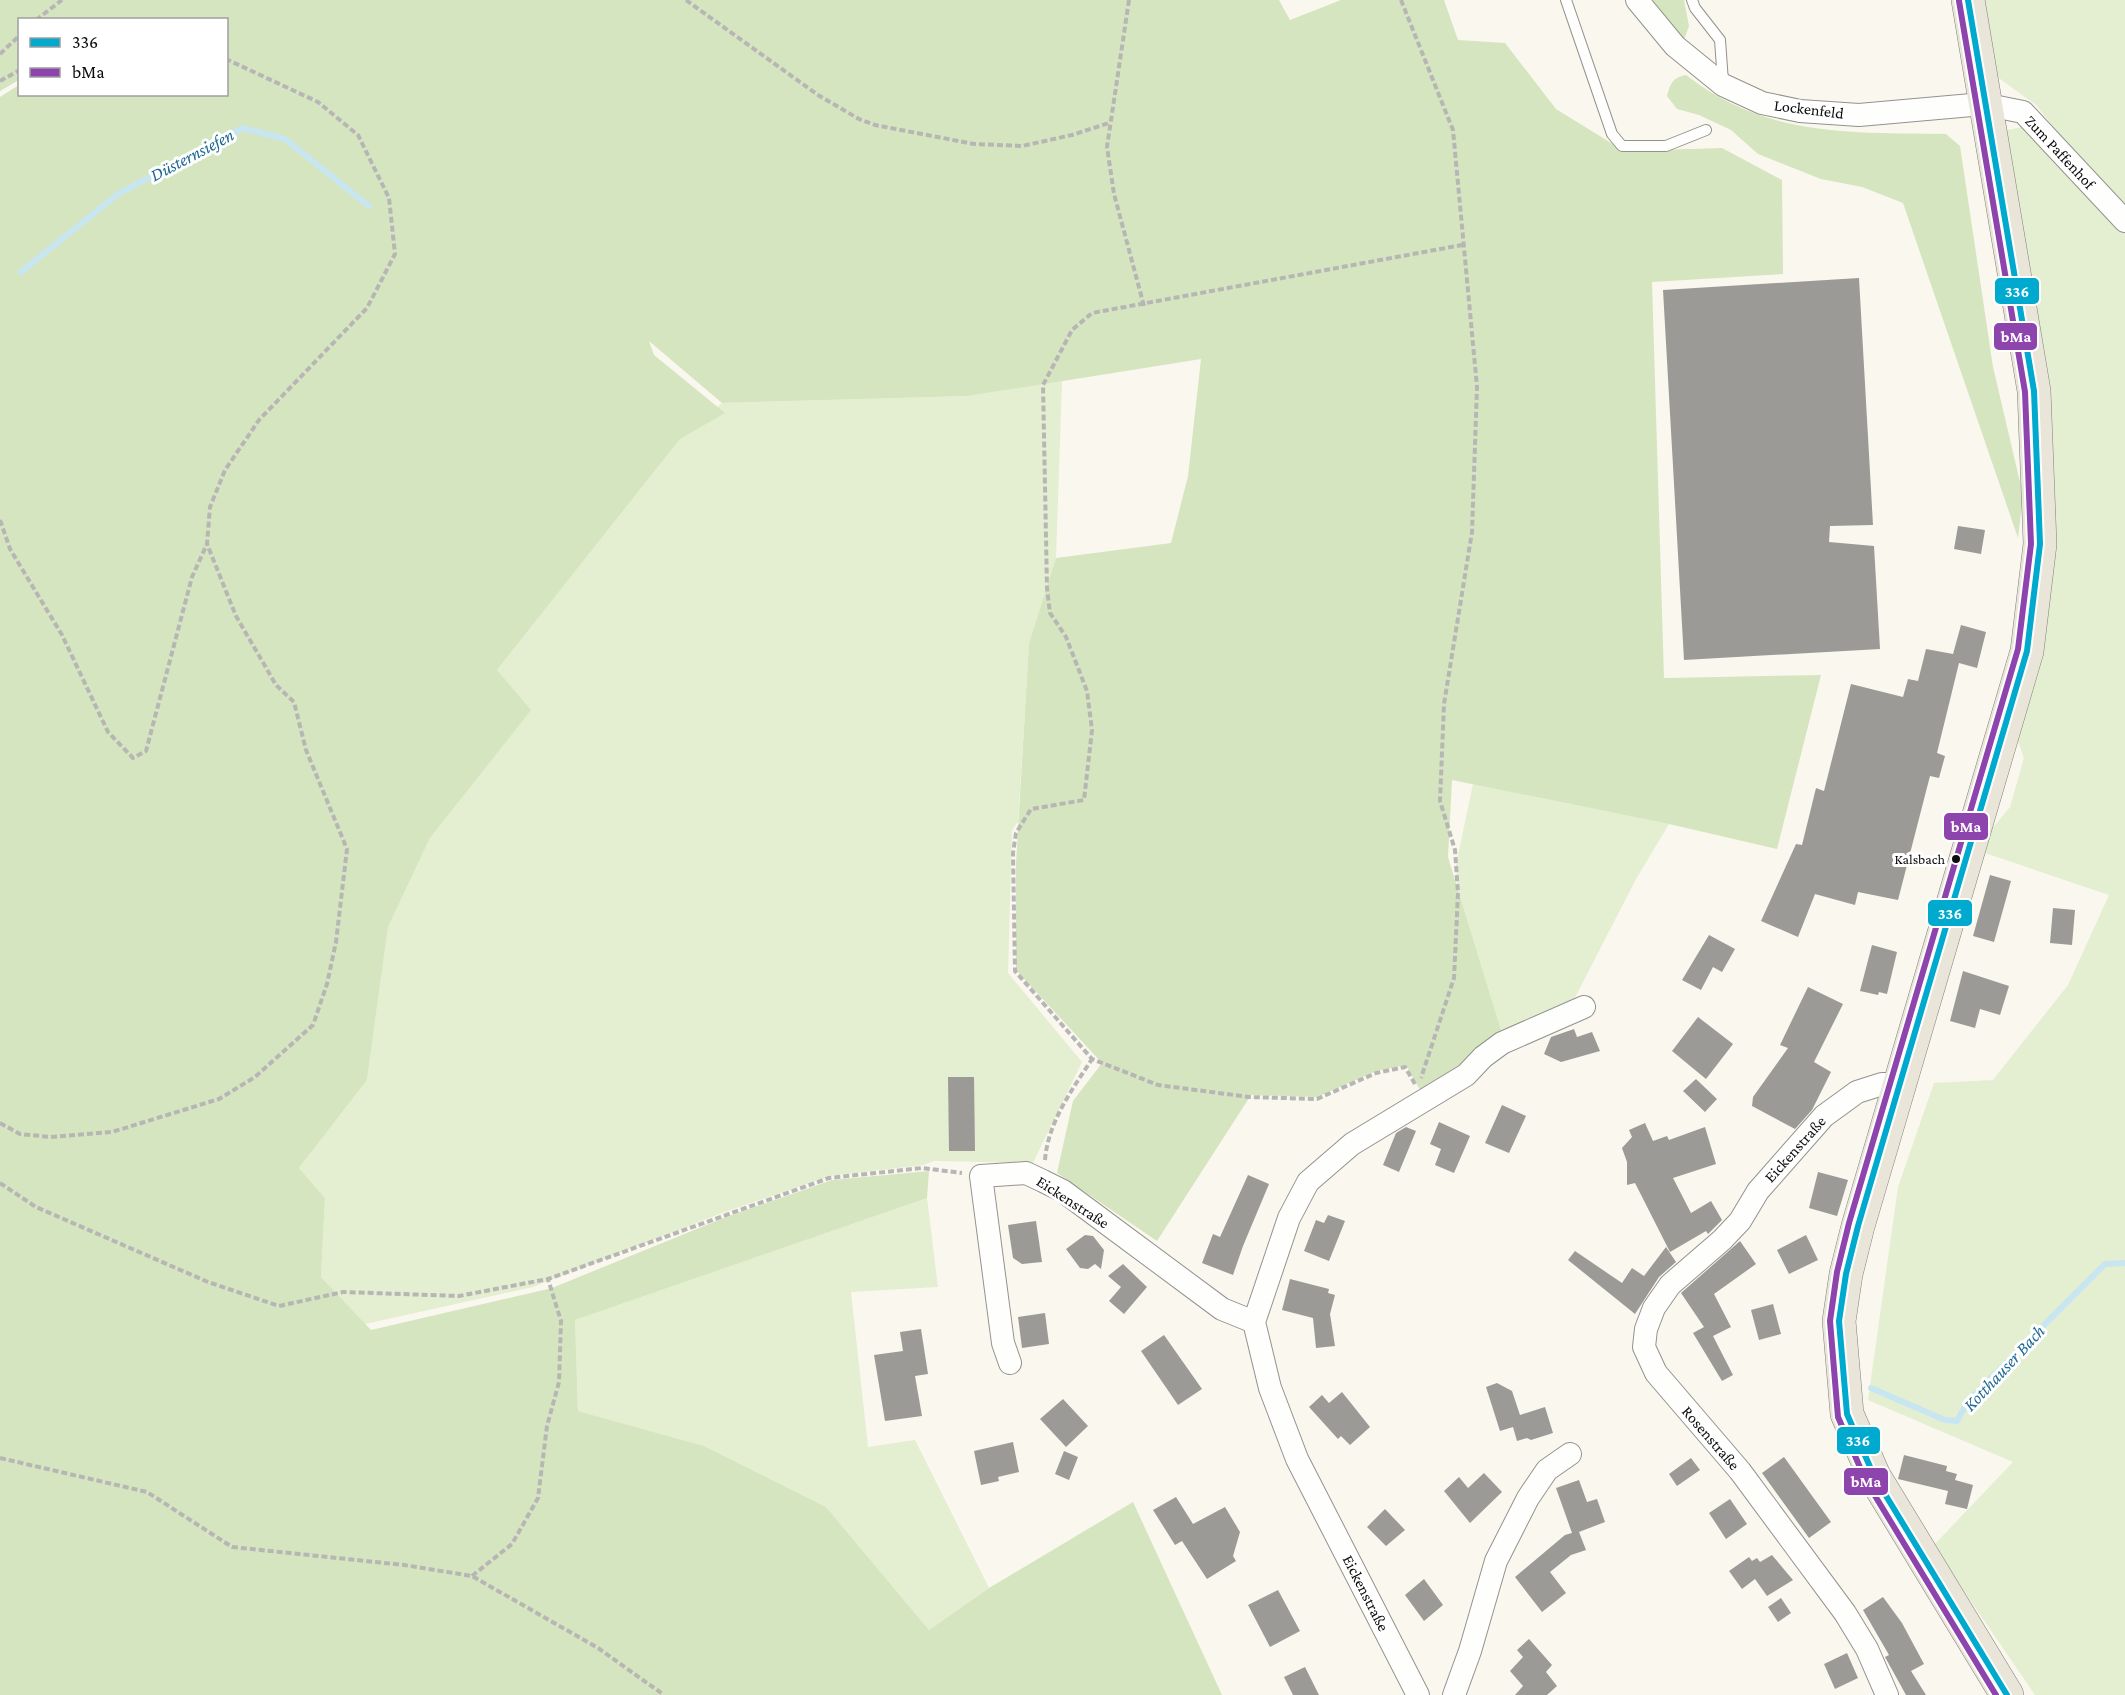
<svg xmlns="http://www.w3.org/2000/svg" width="2125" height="1695" viewBox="0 0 2125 1695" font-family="'Crimson Pro',serif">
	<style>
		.green { fill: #e4eed0 }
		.forest { fill: #d5e5bf }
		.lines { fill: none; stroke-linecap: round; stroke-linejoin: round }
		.stream { stroke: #c8e6f1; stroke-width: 6 }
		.building { fill: #9c9a96 }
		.service-casing { stroke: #93928e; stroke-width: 12 }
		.minor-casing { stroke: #93928e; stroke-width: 24 }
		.primary-casing { stroke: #807f7c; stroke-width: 34 }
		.path { stroke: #b7b6b5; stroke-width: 4; stroke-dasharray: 6 3; stroke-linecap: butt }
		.service { stroke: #fefefd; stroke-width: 10 }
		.minor { stroke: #fefefd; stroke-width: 22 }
		.primary { stroke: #eae5d9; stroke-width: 33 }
		.bus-1-casing { stroke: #fff; stroke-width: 10 }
		.bus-2-casing { stroke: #fff; stroke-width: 10 }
		.bus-1 { stroke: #00a9ce; stroke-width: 6 }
		.bus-2 { stroke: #8e44ad; stroke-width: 6 }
		.bus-dot { fill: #0c0c0c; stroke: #fff; stroke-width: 2 }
		.labels { text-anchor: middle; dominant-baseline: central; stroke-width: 6; stroke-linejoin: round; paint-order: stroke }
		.bus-label { font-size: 14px; fill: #0c0c0c; stroke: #fff; text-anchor: end }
		.street-label { font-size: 16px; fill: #0c0c0c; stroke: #fff }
		.water-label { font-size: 18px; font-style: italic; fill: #1d6895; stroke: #fff }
		.line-badge { stroke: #fff; stroke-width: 2 }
		.badge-label { font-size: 16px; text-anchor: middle; font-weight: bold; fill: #fff }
	</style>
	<rect width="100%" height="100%" fill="#faf7ef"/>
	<path class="green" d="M 1979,0 L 2125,0 L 2125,206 L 2081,162 L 2036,105 L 1989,71 Z
		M 2022,127 L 2125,229 L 2125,1695 L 2035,1695 L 1933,1546 L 2013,1462 L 1868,1400 L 1898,1187 L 1934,1083 L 1993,1080 L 2068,985 L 2109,895 L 1985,853 L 1991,830 L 2010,807 L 2024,758 L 2016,736 L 2037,663 L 2056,547 L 2046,411 L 2003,131 Z
		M 1062,381 L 1056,558 L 1029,643 L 1018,822 L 1012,830 L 1008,973 L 1082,1062 L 1033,1163 L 934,1161 L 923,1165 L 830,1176 L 722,1213 L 533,1287 L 365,1324 L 321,1277 L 325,1198 L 299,1168 L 367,1080 L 388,927 L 430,838 L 530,710 L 497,670 L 680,439 L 722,403 L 968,396 Z
		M 1473,784 L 1669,824 L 1636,879 L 1564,1019 L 1504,1040 L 1457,886 L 1456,865 Z
		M 927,1198 L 938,1287 L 851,1292 L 868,1447 L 915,1440 L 989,1588 L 929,1630 L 826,1507 L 704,1446 L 578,1411 L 575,1320 Z"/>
	<path class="forest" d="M 0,0 L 1279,0 L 1290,20 L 1341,0 L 1444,0 L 1458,40 L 1505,43 L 1556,109 L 1624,151 L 1722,148 L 1782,180 L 1783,274 L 1652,282 L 1664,678 L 1821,675 L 1777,849 L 1669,824 L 1452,780 L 1448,857 L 1504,1040 L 1420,1090 L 1406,1065 L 1376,1071 L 1317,1097 L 1251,1095 L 1157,1241 L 1057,1173 L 1073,1101 L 1102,1063 L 1016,970 L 1016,863 L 1029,643 L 1056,558 L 1171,543 L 1188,476 L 1201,359 L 968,396 L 722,403 L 649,341 L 654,355 L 725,413 L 680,439 L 497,670 L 531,710 L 430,838 L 388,927 L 367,1080 L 299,1168 L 325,1198 L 321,1277 L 371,1330 L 552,1288 L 726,1217 L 832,1180 L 929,1171 L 927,1198 L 575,1320 L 578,1411 L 704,1446 L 826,1507 L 929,1630 L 989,1588 L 1133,1502 L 1222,1695 L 0,1695 L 0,97 L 19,85 L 20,94 L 226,94 L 226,20 L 20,20 L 19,80 L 0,91 Z
		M 1653,0 L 1684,0 L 1689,26 L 1684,40 L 1661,21 Z
		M 1686,75 C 1767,138 1850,132 1946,134 L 1960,146 L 1993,367 L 2023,495 L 2018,538 L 1903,203 L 1862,187 L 1821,179 L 1758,154 L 1731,130 L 1699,115 L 1677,109 L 1667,96 C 1670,84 1673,77 1686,75 Z"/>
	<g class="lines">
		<path class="stream" d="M 21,272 L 118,194 L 243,128 L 285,139 L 369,206
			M 1871,1388 L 1945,1420 L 1957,1421 L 1968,1401 L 2105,1264 L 2125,1263"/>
	</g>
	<path class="building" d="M 1859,278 L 1873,525 L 1830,526 L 1829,542 L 1874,546 L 1880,649 L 1684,660 L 1663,290 Z
		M 1958,526 L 1985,530 L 1981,554 L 1954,549 Z
		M 1961,625 L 1986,632 L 1977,668 L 1959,663 L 1937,753 L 1945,756 L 1939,778 L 1930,776 L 1898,900 L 1858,892 L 1855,905 L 1815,894 L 1798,937 L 1761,921 L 1796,844 L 1802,845 L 1816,788 L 1824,791 L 1851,684 L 1903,697 L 1908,679 L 1918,681 L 1926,649 L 1953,654 Z
		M 1990,875 L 2011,881 L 1994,942 L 1973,936 Z
		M 2053,908 L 2075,910 L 2072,945 L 2050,943 Z
		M 1709,935 L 1735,949 L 1722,972 L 1713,967 L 1701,990 L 1682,980 Z
		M 1872,945 L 1897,952 L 1887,994 L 1879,992 L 1878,995 L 1860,991 Z
		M 1963,971 L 2009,986 L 2000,1015 L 1980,1009 L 1975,1028 L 1950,1021 Z
		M 1808,987 L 1843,1004 L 1814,1062 L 1831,1072 L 1812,1110 L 1795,1129 L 1752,1106 L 1753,1097 L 1788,1048 L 1780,1045 Z
		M 1698,1017 L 1733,1044 L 1706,1079 L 1672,1051 Z
		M 1574,1029 L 1577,1037 L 1592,1032 L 1600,1051 L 1561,1062 L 1544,1054 L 1551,1037 Z
		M 948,1077 L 974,1077 L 975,1151 L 949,1151 Z
		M 1696,1079 L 1717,1099 L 1705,1112 L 1683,1091 Z
		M 1502,1105 L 1526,1116 L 1509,1153 L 1485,1143 Z
		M 1439,1122 L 1470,1136 L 1454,1173 L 1435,1165 L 1441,1149 L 1430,1144 Z
		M 1645,1123 L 1653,1141 L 1667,1136 L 1669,1140 L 1705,1127 L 1716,1164 L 1673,1178 L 1691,1213 L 1711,1201 L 1722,1220 L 1708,1234 L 1706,1231 L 1670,1252 L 1635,1183 L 1627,1185 L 1627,1162 L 1622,1148 L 1632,1137 L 1629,1130 Z
		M 1406,1127 L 1416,1131 L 1399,1172 L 1383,1165 L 1396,1133 Z
		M 1818,1172 L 1848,1180 L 1837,1216 L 1809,1208 Z
		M 1248,1175 L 1269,1184 L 1243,1246 L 1233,1275 L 1202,1263 L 1213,1234 L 1220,1237 Z
		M 1328,1215 L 1345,1221 L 1329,1261 L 1304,1251 L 1316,1220 L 1324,1223 Z
		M 1036,1221 L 1042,1262 L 1022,1264 L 1013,1258 L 1008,1225 Z
		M 1085,1235 L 1093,1236 L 1104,1250 L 1101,1269 L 1095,1264 L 1088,1269 L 1080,1268 L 1066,1249 Z
		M 1806,1235 L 1818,1260 L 1789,1274 L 1777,1250 Z
		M 1740,1241 L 1756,1264 L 1714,1294 L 1731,1327 L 1713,1336 L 1733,1375 L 1722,1381 L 1693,1333 L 1704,1327 L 1681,1293 Z
		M 1666,1247 L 1676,1262 L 1659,1277 L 1635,1314 L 1568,1260 L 1575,1251 L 1622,1283 L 1632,1268 L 1644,1276 Z
		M 1123,1264 L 1147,1287 L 1124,1314 L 1109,1301 L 1121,1287 L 1108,1276 Z
		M 1290,1279 L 1329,1289 L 1328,1293 L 1335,1295 L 1330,1314 L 1335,1346 L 1316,1348 L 1313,1318 L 1282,1310 Z
		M 1773,1304 L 1781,1334 L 1759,1340 L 1751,1310 Z
		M 1045,1313 L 1049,1344 L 1022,1348 L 1018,1317 Z
		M 921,1329 L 928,1374 L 915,1376 L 922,1416 L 885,1421 L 874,1355 L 903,1351 L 900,1332 Z
		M 1164,1335 L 1202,1389 L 1178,1405 L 1141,1351 Z
		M 1497,1383 L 1512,1391 L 1520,1415 L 1545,1407 L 1553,1433 L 1531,1440 L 1527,1438 L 1517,1441 L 1513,1427 L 1500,1431 L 1486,1387 Z
		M 1342,1392 L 1370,1427 L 1350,1445 L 1341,1436 L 1338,1439 L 1309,1407 L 1322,1395 L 1329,1403 Z
		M 1063,1399 L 1088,1426 L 1066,1447 L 1040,1419 Z
		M 1013,1442 L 1019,1472 L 998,1477 L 999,1481 L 981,1485 L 974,1451 Z
		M 1064,1451 L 1078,1457 L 1069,1480 L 1055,1474 Z
		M 1904,1455 L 1947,1466 L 1946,1471 L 1957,1474 L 1955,1480 L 1973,1485 L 1967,1509 L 1945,1504 L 1948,1491 L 1898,1479 Z
		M 1784,1457 L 1831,1522 L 1809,1538 L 1762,1473 Z
		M 1691,1458 L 1700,1470 L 1677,1486 L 1669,1474 Z
		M 1484,1473 L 1502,1492 L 1470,1523 L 1444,1491 L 1459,1477 L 1468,1488 Z
		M 1579,1480 L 1587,1502 L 1597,1499 L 1605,1522 L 1579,1532 L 1586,1550 L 1571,1555 L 1550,1572 L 1566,1593 L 1542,1612 L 1515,1577 L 1565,1535 L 1572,1533 L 1556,1488 Z
		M 1176,1497 L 1193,1524 L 1225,1507 L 1240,1532 L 1233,1556 L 1236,1561 L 1207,1579 L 1182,1541 L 1175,1545 L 1153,1510 Z
		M 1730,1499 L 1747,1524 L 1726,1539 L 1709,1513 Z
		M 1385,1509 L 1405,1530 L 1386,1546 L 1367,1527 Z
		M 1772,1555 L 1793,1580 L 1767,1596 L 1755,1579 L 1742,1589 L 1729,1571 L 1749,1557 L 1752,1561 L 1757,1558 L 1760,1562 Z
		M 1424,1579 L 1443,1605 L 1424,1621 L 1405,1595 Z
		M 1278,1590 L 1300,1631 L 1270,1647 L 1248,1605 Z
		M 1883,1597 L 1902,1623 L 1924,1664 L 1911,1671 L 1926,1695 L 1906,1695 L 1885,1657 L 1889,1655 L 1863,1610 Z
		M 1781,1598 L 1791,1613 L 1778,1622 L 1768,1607 Z
		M 1529,1639 L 1552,1665 L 1546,1672 L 1557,1686 L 1547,1695 L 1515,1695 L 1523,1686 L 1510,1671 L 1523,1657 L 1517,1650 Z
		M 1847,1653 L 1858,1678 L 1835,1689 L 1824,1664 Z
		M 1305,1667 L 1319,1695 L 1293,1695 L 1284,1677 Z"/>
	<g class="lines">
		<g class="service-casing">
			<path id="service" d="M 1566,0 L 1612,134 L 1622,146 L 1666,146 L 1706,130
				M 1692,0 L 1695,8 L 1720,40 L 1723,82"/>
		</g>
		<g class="minor-casing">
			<path id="minor" d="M 1637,0 L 1675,46 L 1723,85 L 1762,103 L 1800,111 L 1859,115 L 1983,104 L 2023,112 L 2125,221
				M 1254,1322 L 1289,1218 L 1308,1182 L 1352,1144 L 1466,1075 L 1483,1057 L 1502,1043 L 1584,1007
				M 1010,1363 L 1003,1343 L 981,1176 L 1026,1173 L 1043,1181 L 1063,1191 L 1222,1309 L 1254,1322 L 1270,1388 L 1297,1459 L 1418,1695
				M 1454,1695 L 1470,1651 L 1496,1561 L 1528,1498 L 1547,1470 L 1570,1454
				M 1887,1695 L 1867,1649 L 1845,1613 L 1740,1471 L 1656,1373 L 1644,1347 L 1646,1329 L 1654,1308 L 1670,1285 L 1722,1240 L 1740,1221 L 1758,1191 L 1824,1116 L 1857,1092 L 1882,1084 L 1899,1084"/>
		</g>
		<g class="primary-casing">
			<path id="primary" d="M 1968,0 L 2034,391 L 2040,544 L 2027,651 L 1858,1226 L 1846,1274 L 1839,1321 L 1847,1414 L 1874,1476 L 2007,1695"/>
		</g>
		<path class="path" d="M 686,0 L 818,95 L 859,119 L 875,125 L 974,144 L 1022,146 L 1072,135 L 1109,123
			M 1129,0 L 1107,147 L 1114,194 L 1144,306
			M 1401,0 L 1453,130 L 1477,387 L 1472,532 L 1444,704 L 1440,801 L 1455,850 L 1458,893 L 1454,978 L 1421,1078
			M 36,20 L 62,0
			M 0,54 L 20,35
			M 0,81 L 20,70
			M 0,520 L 10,549 L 62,635 L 108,732 L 133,758 L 146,751 L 192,577 L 207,544 L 210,507 L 225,470 L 259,420 L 367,308 L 395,254 L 389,198 L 358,135 L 318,102 L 226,59
			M 1415,1084 L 1405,1067 L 1376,1073 L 1317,1099 L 1249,1097 L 1158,1085 L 1092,1059 L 1015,971 L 1013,853 L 1016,833 L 1031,809 L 1084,800 L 1092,730 L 1087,691 L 1066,637 L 1050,613 L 1047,588 L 1043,385 L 1072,330 L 1092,313 L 1462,245
			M 0,1123 L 20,1134 L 51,1137 L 112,1132 L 219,1099 L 255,1077 L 313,1025 L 327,984 L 336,942 L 347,849 L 306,750 L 294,702 L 276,685 L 236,616 L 207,544
			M 1045,1160 C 1048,1122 1072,1090 1092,1059
			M 0,1183 L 36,1207 L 208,1282 L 279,1306 L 343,1292 L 459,1296 L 548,1279 L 829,1178 L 922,1168 L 962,1173
			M 0,1458 L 147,1492 L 232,1547 L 404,1565 L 472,1576 L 598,1648 L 664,1695
			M 472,1576 L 512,1544 L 538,1498 L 547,1426 L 559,1382 L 561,1321 L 548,1279"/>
		<use href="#service" class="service"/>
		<use href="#minor" class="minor"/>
		<use href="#primary" class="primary"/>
		<g class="bus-1-casing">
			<path id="bus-1" d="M 1968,0 L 2034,391 L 2040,544 L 2027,651 L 1858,1226 L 1846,1274 L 1839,1321 L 1847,1414 L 1874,1476 L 2007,1695"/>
		</g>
		<g class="bus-2-casing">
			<path id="bus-2" d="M 1959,1 L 2025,392 L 2031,544 L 2018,649 L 1849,1223 L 1837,1272 L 1830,1321 L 1838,1417 L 1866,1481 L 1996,1695"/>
		</g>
		<use href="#bus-1" class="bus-1"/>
		<use href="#bus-2" class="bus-2"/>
	</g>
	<circle class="bus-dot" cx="1956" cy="859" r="5"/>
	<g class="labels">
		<g class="bus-label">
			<text x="1945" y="859">Kalsbach</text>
		</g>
		<g class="street-label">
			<text transform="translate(1809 109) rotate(7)">Lockenfeld</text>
			<text transform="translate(2060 152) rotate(47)">Zum Paffenhof</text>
			<text transform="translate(1795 1149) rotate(-48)">Eickenstraße</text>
			<text transform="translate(1073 1202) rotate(33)">Eickenstraße</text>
			<text transform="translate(1711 1438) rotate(49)">Rosenstraße</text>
			<text transform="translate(1366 1593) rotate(63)">Eickenstraße</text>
		</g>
		<g class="water-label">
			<text transform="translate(192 155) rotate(-28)">Düsternsiefen</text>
			<text transform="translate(2004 1368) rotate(-47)">Kotthauser Bach</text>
		</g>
	</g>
	<g class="line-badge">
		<rect x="1994" y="277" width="46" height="28" rx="6" fill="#00a9ce"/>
		<rect x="1993" y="322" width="45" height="29" rx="6" fill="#8e44ad"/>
		<rect x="1943" y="812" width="46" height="29" rx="6" fill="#8e44ad"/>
		<rect x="1927" y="899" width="46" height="28" rx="6" fill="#00a9ce"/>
		<rect x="1836" y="1426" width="45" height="29" rx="6" fill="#00a9ce"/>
		<rect x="1843" y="1467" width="46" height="29" rx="6" fill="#8e44ad"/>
	</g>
	<g class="badge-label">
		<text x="2017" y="297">336</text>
		<text x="2016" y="342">bMa</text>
		<text x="1966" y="832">bMa</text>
		<text x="1950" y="919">336</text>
		<text x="1858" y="1446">336</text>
		<text x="1866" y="1487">bMa</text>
	</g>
	<rect x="18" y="18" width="210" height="78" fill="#ffffff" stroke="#9e9e9e" stroke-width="1.5"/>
	<rect x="30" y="38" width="30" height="9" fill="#00a9ce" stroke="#9e9e9e" stroke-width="1.5"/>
	<text x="72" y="48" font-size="18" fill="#0c0c0c">336</text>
	<rect x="30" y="68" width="30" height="9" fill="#8e44ad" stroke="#9e9e9e" stroke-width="1.5"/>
	<text x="72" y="78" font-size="18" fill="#0c0c0c">bMa</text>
</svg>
